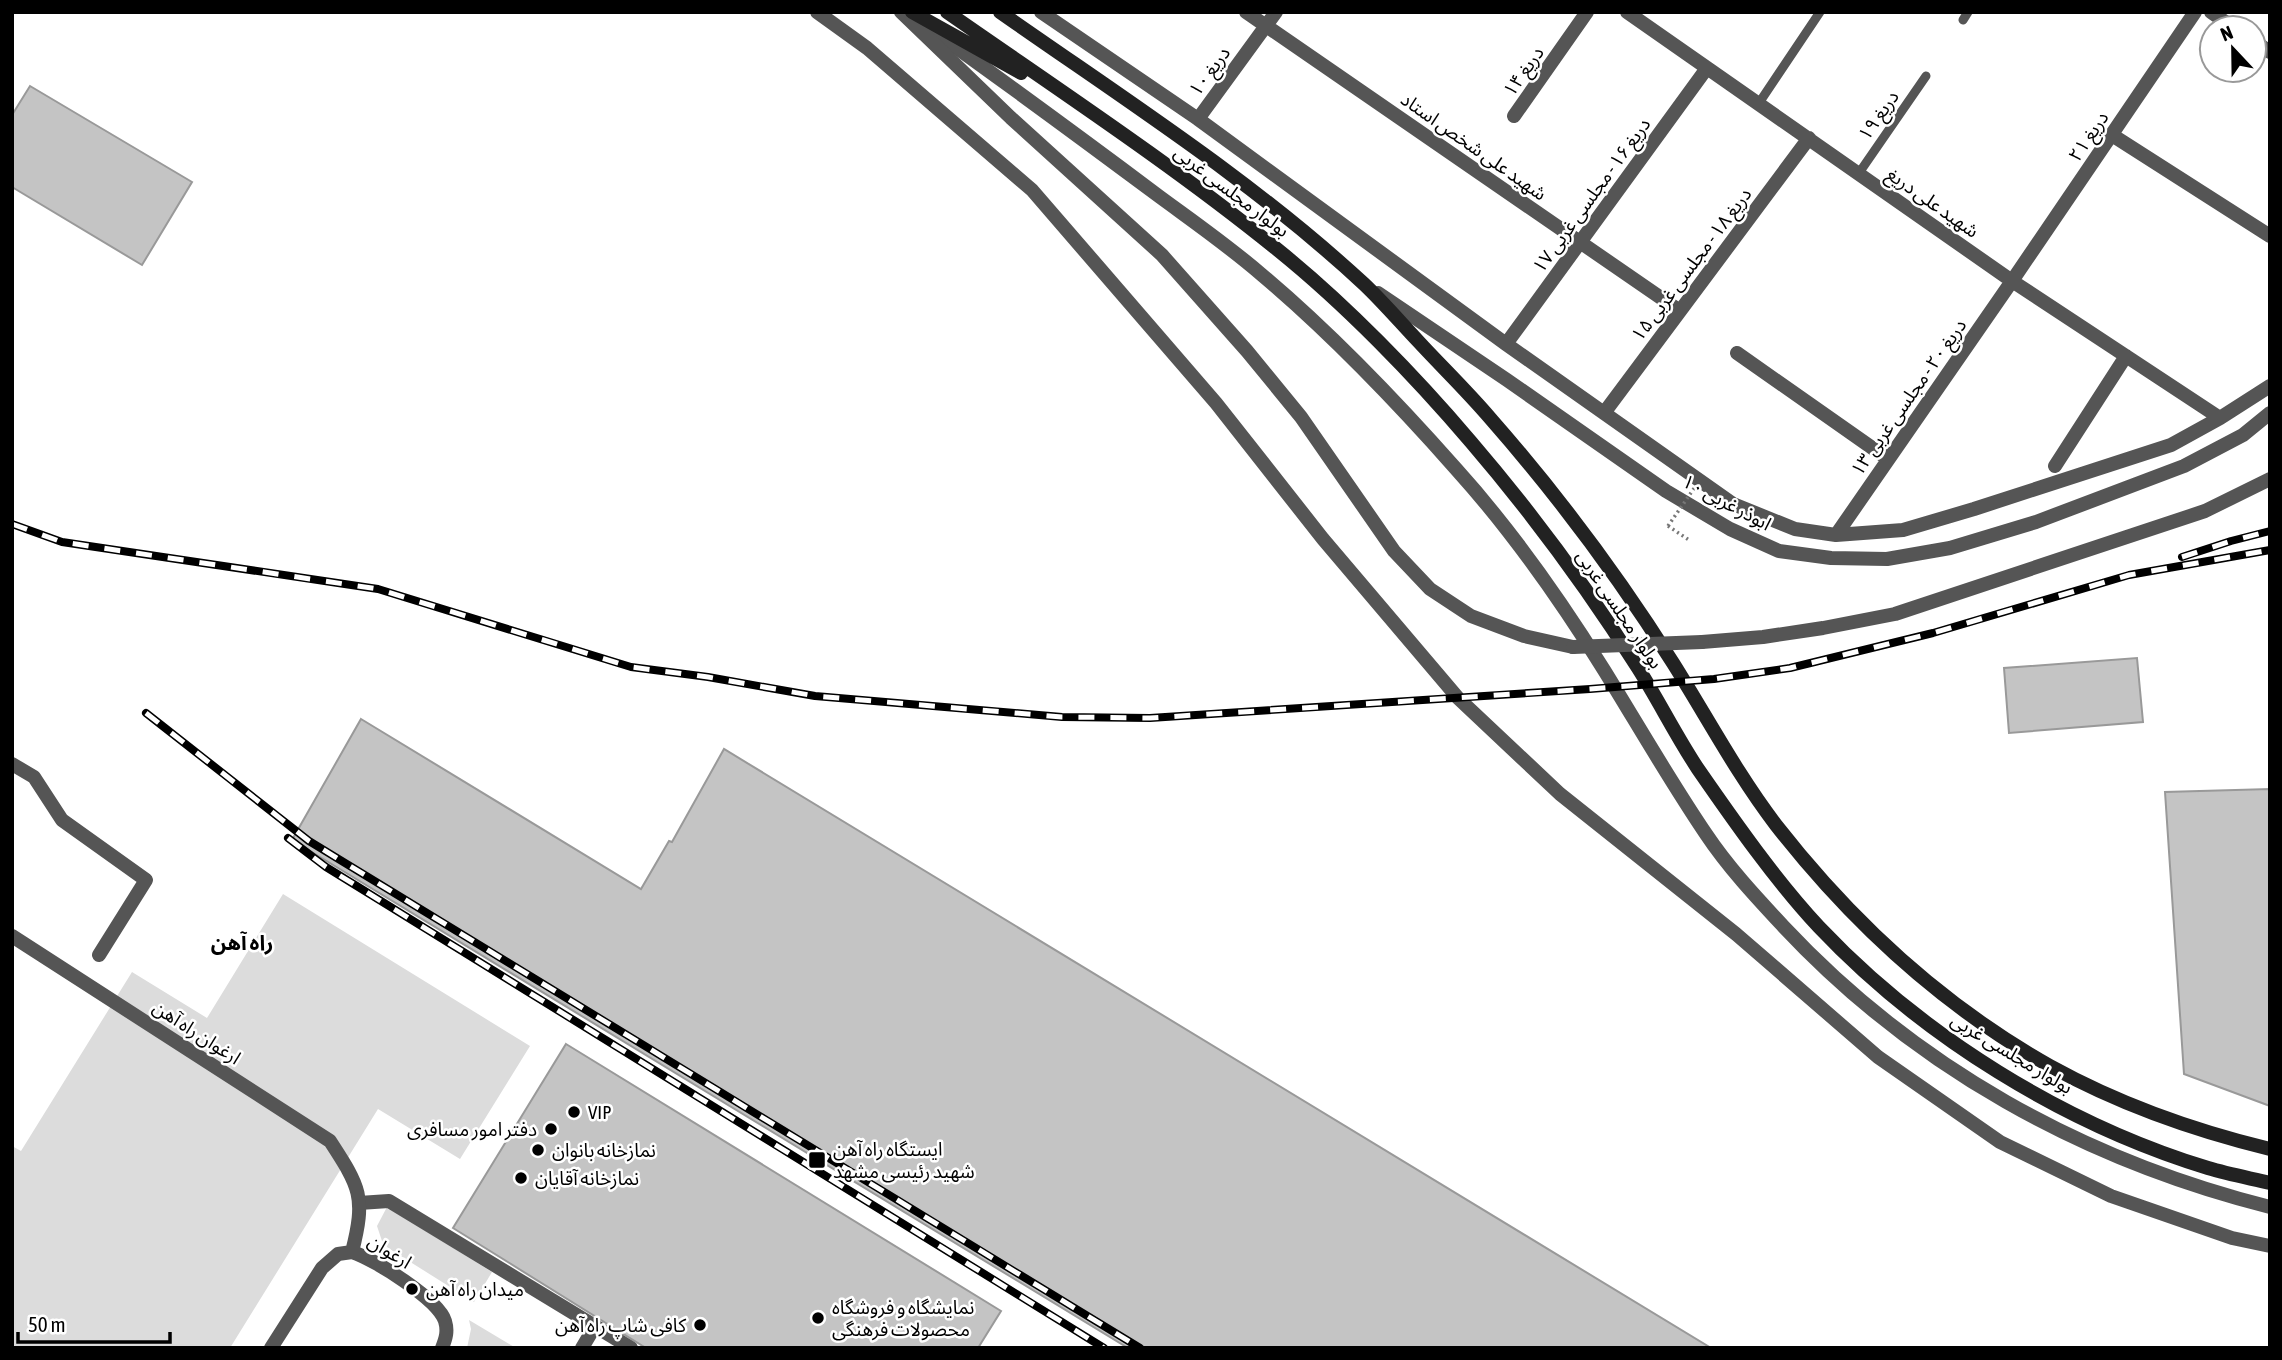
<svg xmlns="http://www.w3.org/2000/svg" width="2282" height="1360" viewBox="0 0 2282 1360" font-family="'Asap Condensed','Noto Sans Arabic',sans-serif">
	<style>
		.green { fill: #dcdcdc }
		.building { fill: #c4c4c4; stroke: #999; stroke-width: 2 }
		.lines { fill: none; stroke-linecap: round; stroke-linejoin: round }
		.path { stroke: #777; stroke-width: 3.5; stroke-dasharray: 2 3.5; stroke-linecap: butt }
		.service { stroke: #555; stroke-width: 9 }
		.pedestrian { stroke: #555; stroke-width: 14 }
		.minor { stroke: #555; stroke-width: 14 }
		.tertiary { stroke: #555; stroke-width: 14 }
		.secondary { stroke: #222; stroke-width: 14 }
		.rail-casing { stroke: #000; stroke-width: 8 }
		.rail { stroke: #fff; stroke-width: 5; stroke-dasharray: 16; stroke-linecap: butt }
		.path-bridge { stroke: #777; stroke-width: 3.5; stroke-dasharray: 2 3.5; stroke-linecap: butt }
		.tertiary-bridge { stroke: #555; stroke-width: 14 }
		.poi-dot { fill: #000; stroke: #fff; stroke-width: 2.5 }
		.labels { text-anchor: middle; dominant-baseline: central; stroke-width: 5; stroke-linejoin: round; paint-order: stroke }
		.street-label { font-size: 19px; fill: #000; stroke: #fff }
		.poi-label { font-size: 19px; fill: #000; stroke: #fff; text-anchor: start }
		.neighbourhood-label { font-size: 21px; font-weight: bold; fill: #000; stroke: #fff }
	</style>
	<rect width="100%" height="100%" fill="#fff"/>
	<path class="green" d="M 283,894 L 530,1046 L 460,1159 L 378,1109 L 230,1348 L 12,1348 L 12,1146 L 21,1151 L 132,972 L 207,1018 Z
		M 387,1207 L 492,1272 L 474,1302 L 388,1248 L 382,1241 L 377,1226 Z
		M 469,1320 L 516,1348 L 467,1348 L 471,1329 Z"/>
	<path class="building" d="M 30,86 L 192,182 L 142,265 L 12,187 L 12,115 Z
		M 2137,658 L 2143,722 L 2009,733 L 2004,668 Z
		M 361,719 L 641,889 L 669,841 L 672,842 L 724,749 L 1711,1348 L 1128,1348 L 292,840 Z
		M 2270,789 L 2270,1106 L 2184,1074 L 2165,792 Z
		M 566,1044 L 1001,1311 L 978,1348 L 646,1348 L 453,1228 Z"/>
	<g class="lines">
		<path class="path" d="M 1668,526 L 1689,540"/>
		<path class="service" d="M 1963,20 L 1968,12
			M 1759,103 L 1820,12
			M 1859,173 L 1926,76"/>
		<path class="pedestrian" d="M 359,1203 L 389,1201 L 631,1348
			M 582,1348 L 595,1326"/>
		<path class="minor" d="M 817,12 L 867,48 L 1032,190 L 1216,403 L 1323,539 L 1458,698 L 1560,794 L 1736,934 L 1878,1057 L 2000,1142 L 2111,1196 L 2232,1238 L 2270,1246
			M 1041,12 L 1198,119 L 1506,344 L 1733,504 L 1795,529 L 1836,535 L 1903,530 L 1974,509 L 2171,445 L 2220,418 L 2270,386
			M 1246,12 L 1680,311
			M 1627,12 L 2012,281 L 2220,418
			M 2211,12 L 2234,28
			M 922,23 C 1002,80 1081,138 1160,197 C 1194,222 1230,247 1262,275 C 1332,334 1396,401 1457,470 C 1512,531 1561,601 1604,670 C 1638,725 1670,781 1706,834 C 1728,867 1756,897 1783,926 C 1915,1067 2083,1160 2270,1207
			M 2254,41 L 2270,52
			M 1514,116 L 1587,12
			M 1198,119 L 1276,12
			M 2112,135 L 2270,236
			M 1506,344 L 1707,68
			M 1737,353 L 1888,459
			M 1604,413 L 1809,138
			M 2055,466 L 2126,356
			M 1836,535 L 2012,281 L 2195,12
			M 12,764 L 34,777 L 62,820 L 146,880 L 99,955
			M 12,936 L 330,1141 C 360,1187 366,1197 352,1252
			M 352,1252 C 374,1259 438,1299 445,1321 C 448,1331 446,1338 442,1348
			M 271,1348 L 322,1268 L 338,1254 L 352,1252"/>
		<path class="tertiary" d="M 901,12 L 1011,118 L 1162,255 L 1247,351 L 1301,417 L 1394,551 L 1430,589 L 1471,616 L 1524,636 L 1573,647
			M 1378,293 L 1507,380 L 1666,491 L 1730,529 L 1779,551 L 1831,558 L 1887,559 L 1950,548 L 2036,522 L 2184,466 L 2243,435 L 2270,413
			M 1702,642 L 1763,637 L 1823,628 L 1895,614 L 2205,511 L 2270,479"/>
		<path class="secondary" d="M 912,12 L 1021,73
			M 947,12 C 1059,90 1173,165 1278,250 C 1345,304 1415,376 1471,442 C 1531,512 1588,589 1638,668 C 1659,701 1676,736 1698,769 C 1734,821 1776,881 1819,927 C 1922,1036 2064,1124 2208,1168 C 2228,1174 2249,1178 2270,1183
			M 1000,12 C 1124,99 1253,181 1364,284 C 1383,302 1400,322 1418,341 C 1442,367 1467,391 1490,418 C 1555,492 1620,579 1673,663 C 1707,717 1737,774 1776,825 C 1851,921 1943,1006 2050,1066 C 2117,1103 2196,1131 2270,1149"/>
		<g class="rail-casing">
			<path id="rail" d="M 12,524 L 62,542 L 378,589 L 631,667 L 708,677 L 815,696 L 1062,717 L 1150,718 L 1590,689 L 1714,679 L 1790,668 L 1933,633 L 2129,575 L 2270,550
				M 2182,557 L 2231,541 L 2270,531
				M 146,713 L 309,841 L 1140,1348
				M 288,838 L 326,867 L 1104,1348"/>
		</g>
		<use href="#rail" class="rail"/>
		<path class="path-bridge" d="M 1668,526 L 1695,487"/>
		<path class="tertiary-bridge" d="M 1573,647 L 1702,642"/>
	</g>
	<g class="poi-dot">
		<circle cx="574" cy="1112" r="7"/>
		<circle cx="551" cy="1129" r="7"/>
		<circle cx="538" cy="1150" r="7"/>
		<rect x="808" y="1151" width="18" height="18" rx="3.5"/>
		<circle cx="521" cy="1178" r="7"/>
		<circle cx="412" cy="1289" r="7"/>
		<circle cx="818" cy="1318" r="7"/>
		<circle cx="700" cy="1325" r="7"/>
	</g>
	<g class="labels">
		<g class="street-label">
			<text transform="translate(1209 71) rotate(-54)">دریغ ۱۰</text>
			<text transform="translate(1523 71) rotate(-55)">دریغ ۱۴</text>
			<text transform="translate(1878 115) rotate(-55)">دریغ ۱۹</text>
			<text transform="translate(2088 136) rotate(-56)">دریغ ۲۱</text>
			<text transform="translate(1474 146) rotate(35)">شهید علی شخص استاد</text>
			<text transform="translate(1232 191) rotate(37)">بولوار مجلسی غربی</text>
			<text transform="translate(1591 195) rotate(-54)">دریغ ۱۶ - مجلسی غربی ۱۷</text>
			<text transform="translate(1933 202) rotate(35)">شهید علی دریغ</text>
			<text transform="translate(1691 264) rotate(-53)">دریغ ۱۸ - مجلسی غربی ۱۵</text>
			<text transform="translate(1908 397) rotate(-55)">دریغ ۲۰ - مجلسی غربی ۱۳</text>
			<text transform="translate(1727 502) rotate(28)">ابوذر غربی ۱۰</text>
			<text transform="translate(1620 609) rotate(56)">بولوار مجلسی غربی</text>
			<text transform="translate(197 1032) rotate(33)">ارغوان راه آهن</text>
			<text transform="translate(2012 1053) rotate(31)">بولوار مجلسی غربی</text>
			<text transform="translate(390 1251) rotate(32)">ارغوان</text>
		</g>
		<g class="poi-label">
			<text x="588" y="1112">VIP</text>
			<text x="537" y="1129" text-anchor="end">دفتر امور مسافری</text>
			<text x="833" y="1149">ایستگاه راه آهن<tspan x="833" dy="22">شهید رئیسی مشهد</tspan></text>
			<text x="552" y="1150">نمازخانه بانوان</text>
			<text x="535" y="1178">نمازخانه آقایان</text>
			<text x="426" y="1289">میدان راه آهن</text>
			<text x="832" y="1307">نمایشگاه و فروشگاه<tspan x="832" dy="22">محصولات فرهنگی</tspan></text>
			<text x="686" y="1325" text-anchor="end">کافی شاپ راه آهن</text>
		</g>
		<g class="neighbourhood-label">
			<text x="242" y="942">راه آهن</text>
		</g>
	</g>
	<rect width="2282" height="1360" fill="none" stroke="#000000" stroke-width="28"/>
	<g transform="translate(2233 49) rotate(338)"><circle r="33" fill="#ffffff" stroke="#999999" stroke-width="2"/>
	<path d="M0-5L12 26L0 18L-12 26Z" fill="#000000"/>
	<text y="-10" font-size="19" font-weight="bold" text-anchor="middle" fill="#000000">N</text>
	</g>
	<path d="M18 1332v10h152v-10" fill="none" stroke="#000000" stroke-width="3.5"/>
	<text x="28" y="1332" font-size="21" fill="#000000" stroke="#ffffff" stroke-width="5" paint-order="stroke">50 m</text>
</svg>
